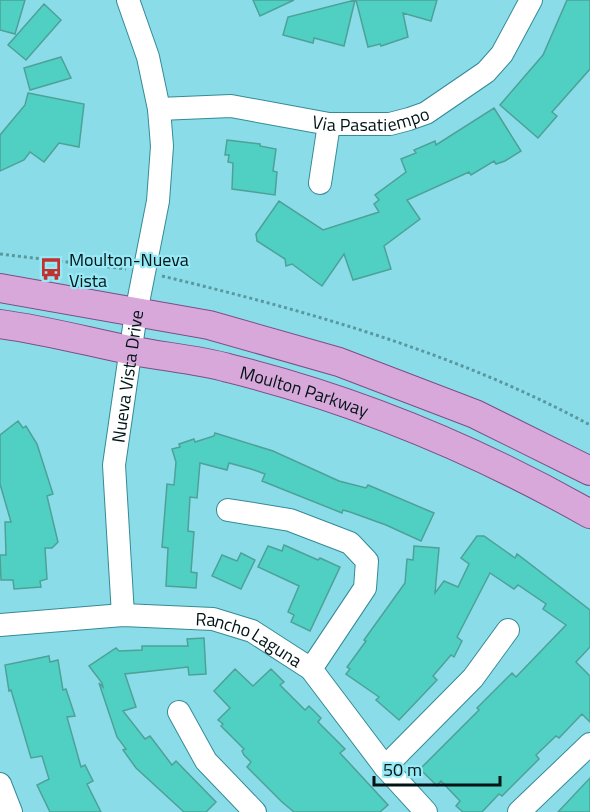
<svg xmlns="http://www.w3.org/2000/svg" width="590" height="812" viewBox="0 0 590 812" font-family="'Titillium Web',sans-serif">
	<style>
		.building { fill: #4fd0c3; stroke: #4ea198; stroke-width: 1.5 }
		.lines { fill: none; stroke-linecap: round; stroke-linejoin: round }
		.minor-casing { stroke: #358a95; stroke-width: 24 }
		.major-casing { stroke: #7c4e86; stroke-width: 30 }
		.path { stroke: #5a98a0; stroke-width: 3; stroke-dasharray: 3 3; stroke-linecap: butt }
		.minor { stroke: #fff; stroke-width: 22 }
		.major { stroke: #d9a8da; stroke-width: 28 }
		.labels { text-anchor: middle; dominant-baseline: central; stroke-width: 4.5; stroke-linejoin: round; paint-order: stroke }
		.street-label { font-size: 18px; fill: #001417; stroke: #97eaf5 }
		.poi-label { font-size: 18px; fill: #001417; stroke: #97eaf5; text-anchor: start }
	</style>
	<rect width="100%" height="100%" fill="#8adde8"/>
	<path class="building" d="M 0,0 L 25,0 L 15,34 L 0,30 Z
		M 253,0 L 294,0 L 260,16 Z
		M 355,0 L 344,46 L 314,38 L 313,43 L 283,35 L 288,17 Z
		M 356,0 L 437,0 L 431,21 L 403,13 L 408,37 L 381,46 L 380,44 L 368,47 Z
		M 567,0 L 590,0 L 590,69 L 552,112 L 557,116 L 538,138 L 500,105 L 543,55 Z
		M 44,4 L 61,20 L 26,60 L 8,45 Z
		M 61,57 L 71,78 L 30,90 L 24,68 Z
		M 28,93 L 84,104 L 79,147 L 59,143 L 44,162 L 30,152 L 24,160 L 0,171 L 0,135 L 25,105 Z
		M 494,108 L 521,151 L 505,161 L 496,164 L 494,161 L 471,175 L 469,172 L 407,200 L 420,219 L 384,246 L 391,269 L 353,280 L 344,254 L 322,286 L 292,264 L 286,266 L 285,259 L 257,241 L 256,234 L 279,201 L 323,230 L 379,212 L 374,204 L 379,200 L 375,195 L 406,172 L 401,159 L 416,153 L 414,150 L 435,141 L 436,145 Z
		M 227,140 L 260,144 L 260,146 L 276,149 L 273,171 L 277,172 L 275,195 L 232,189 L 233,163 L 228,162 L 229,155 L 225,155 Z
		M 18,421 L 23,428 L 26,426 L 37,444 L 53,494 L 47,496 L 58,542 L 52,548 L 45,548 L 47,579 L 40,581 L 41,587 L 14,589 L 13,580 L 1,580 L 0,555 L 6,555 L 5,522 L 11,522 L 0,484 L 0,435 Z
		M 215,433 L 273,451 L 339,481 L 366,488 L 368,485 L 434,513 L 421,541 L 386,525 L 350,512 L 343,510 L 342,513 L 262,481 L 265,474 L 251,469 L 229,463 L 227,470 L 200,463 L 197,498 L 190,497 L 188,531 L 194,532 L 191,572 L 197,573 L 196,588 L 166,586 L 168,548 L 162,547 L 167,484 L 174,485 L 176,462 L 172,449 L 180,447 L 179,444 L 194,439 L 195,442 L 214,436 Z
		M 477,536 L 484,536 L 515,558 L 517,554 L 590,610 L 590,647 L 576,662 L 590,676 L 590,722 L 582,714 L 559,738 L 556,736 L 536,755 L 539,759 L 502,796 L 499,794 L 482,812 L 463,812 L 456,806 L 460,801 L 441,781 L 437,786 L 420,769 L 479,710 L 477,708 L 512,673 L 516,677 L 566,625 L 543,609 L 546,604 L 518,585 L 514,589 L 490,573 L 457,637 L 462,641 L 454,657 L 451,655 L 433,676 L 437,680 L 399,720 L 376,700 L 379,697 L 346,674 L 350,669 L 347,667 L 366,641 L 364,640 L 405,583 L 407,559 L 413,560 L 414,546 L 439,548 L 435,593 L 444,581 L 458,587 L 469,564 L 461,558 Z
		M 284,545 L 318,560 L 320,558 L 340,567 L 310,631 L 291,622 L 294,615 L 288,612 L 299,586 L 258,567 L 268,546 L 282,551 Z
		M 241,553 L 255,560 L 241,589 L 212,576 L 222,555 L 237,561 Z
		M 204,638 L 206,674 L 189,675 L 188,667 L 125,674 L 136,707 L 123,711 L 145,739 L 150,736 L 172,765 L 176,761 L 216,802 L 206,812 L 184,812 L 136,768 L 123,750 L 126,749 L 117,737 L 99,683 L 103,687 L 102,683 L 89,666 L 116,648 L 119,651 L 142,650 L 142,646 L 188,646 L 187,639 Z
		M 49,656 L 50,662 L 58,660 L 63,690 L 66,689 L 75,716 L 67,717 L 81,767 L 85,765 L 93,781 L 87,784 L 101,812 L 50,812 L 37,785 L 49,779 L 42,756 L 31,758 L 11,690 L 9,691 L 5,665 Z
		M 235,669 L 253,686 L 271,669 L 284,682 L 280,685 L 305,710 L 309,706 L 321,718 L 318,722 L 345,749 L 340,753 L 388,805 L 380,812 L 294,812 L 282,802 L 247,767 L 251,762 L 244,755 L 242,751 L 244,749 L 221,726 L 223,724 L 218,720 L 230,708 L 214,691 Z
		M 590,778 L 590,812 L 558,812 Z"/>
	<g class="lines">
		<g class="minor-casing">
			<g id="minor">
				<path id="s1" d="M 159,109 L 231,106 L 329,124 L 390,124 L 409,119 L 426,113 L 486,72 L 502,54 L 531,0"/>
				<path d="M 320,183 L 329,124"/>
				<path d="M 228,510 L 290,520 L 350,543 L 367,561 L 365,588 L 311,669"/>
				<path id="s2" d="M 123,615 L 114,465 L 136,313 L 158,201 L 162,146 L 159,109 L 148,57 L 128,0"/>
				<path id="s3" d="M 0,625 L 123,615 L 213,619 L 252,631 L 311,669 L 385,767 L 426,812"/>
				<path d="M 179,712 L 206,761 L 255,812"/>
				<path d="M 385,767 L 473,678 L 508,630"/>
				<path d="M 0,784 L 11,812"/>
				<path d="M 519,812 L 590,744"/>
			</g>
		</g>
		<g class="major-casing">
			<g id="major">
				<path d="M 0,288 L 209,325 L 339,362 L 475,414 L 590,471"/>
				<path id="s4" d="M 0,324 C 45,330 85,341 129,350 C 162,357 196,359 228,368 C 354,399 477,450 590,514"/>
			</g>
		</g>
		<path class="path" d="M 0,254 L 126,269
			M 162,276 C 308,311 457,353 590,425"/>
		<use href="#minor" class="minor"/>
		<use href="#major" class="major"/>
	</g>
	<defs>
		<g id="bus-bare" transform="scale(1.8)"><path d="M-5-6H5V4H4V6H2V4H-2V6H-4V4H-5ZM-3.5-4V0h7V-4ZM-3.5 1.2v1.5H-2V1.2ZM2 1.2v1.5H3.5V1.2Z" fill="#c0312f" stroke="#97eaf5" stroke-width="2.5" paint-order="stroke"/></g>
	</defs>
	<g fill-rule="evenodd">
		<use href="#bus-bare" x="51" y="269"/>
	</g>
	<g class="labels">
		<g class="street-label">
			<text stroke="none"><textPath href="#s1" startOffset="214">Via Pasatiempo</textPath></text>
			<text stroke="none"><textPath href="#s2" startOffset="240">Nueva Vista Drive</textPath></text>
			<text stroke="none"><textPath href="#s4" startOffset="312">Moulton Parkway</textPath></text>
			<text stroke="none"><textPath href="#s3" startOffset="254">Rancho Laguna</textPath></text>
		</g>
		<g class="poi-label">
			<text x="69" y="259">Moulton-Nueva<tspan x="69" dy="21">Vista</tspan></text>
		</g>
	</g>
	<path d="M374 776v9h126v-9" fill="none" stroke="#001417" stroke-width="3"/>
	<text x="383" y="776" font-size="18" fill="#001417" stroke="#97eaf5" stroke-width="4.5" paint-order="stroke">50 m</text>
</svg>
